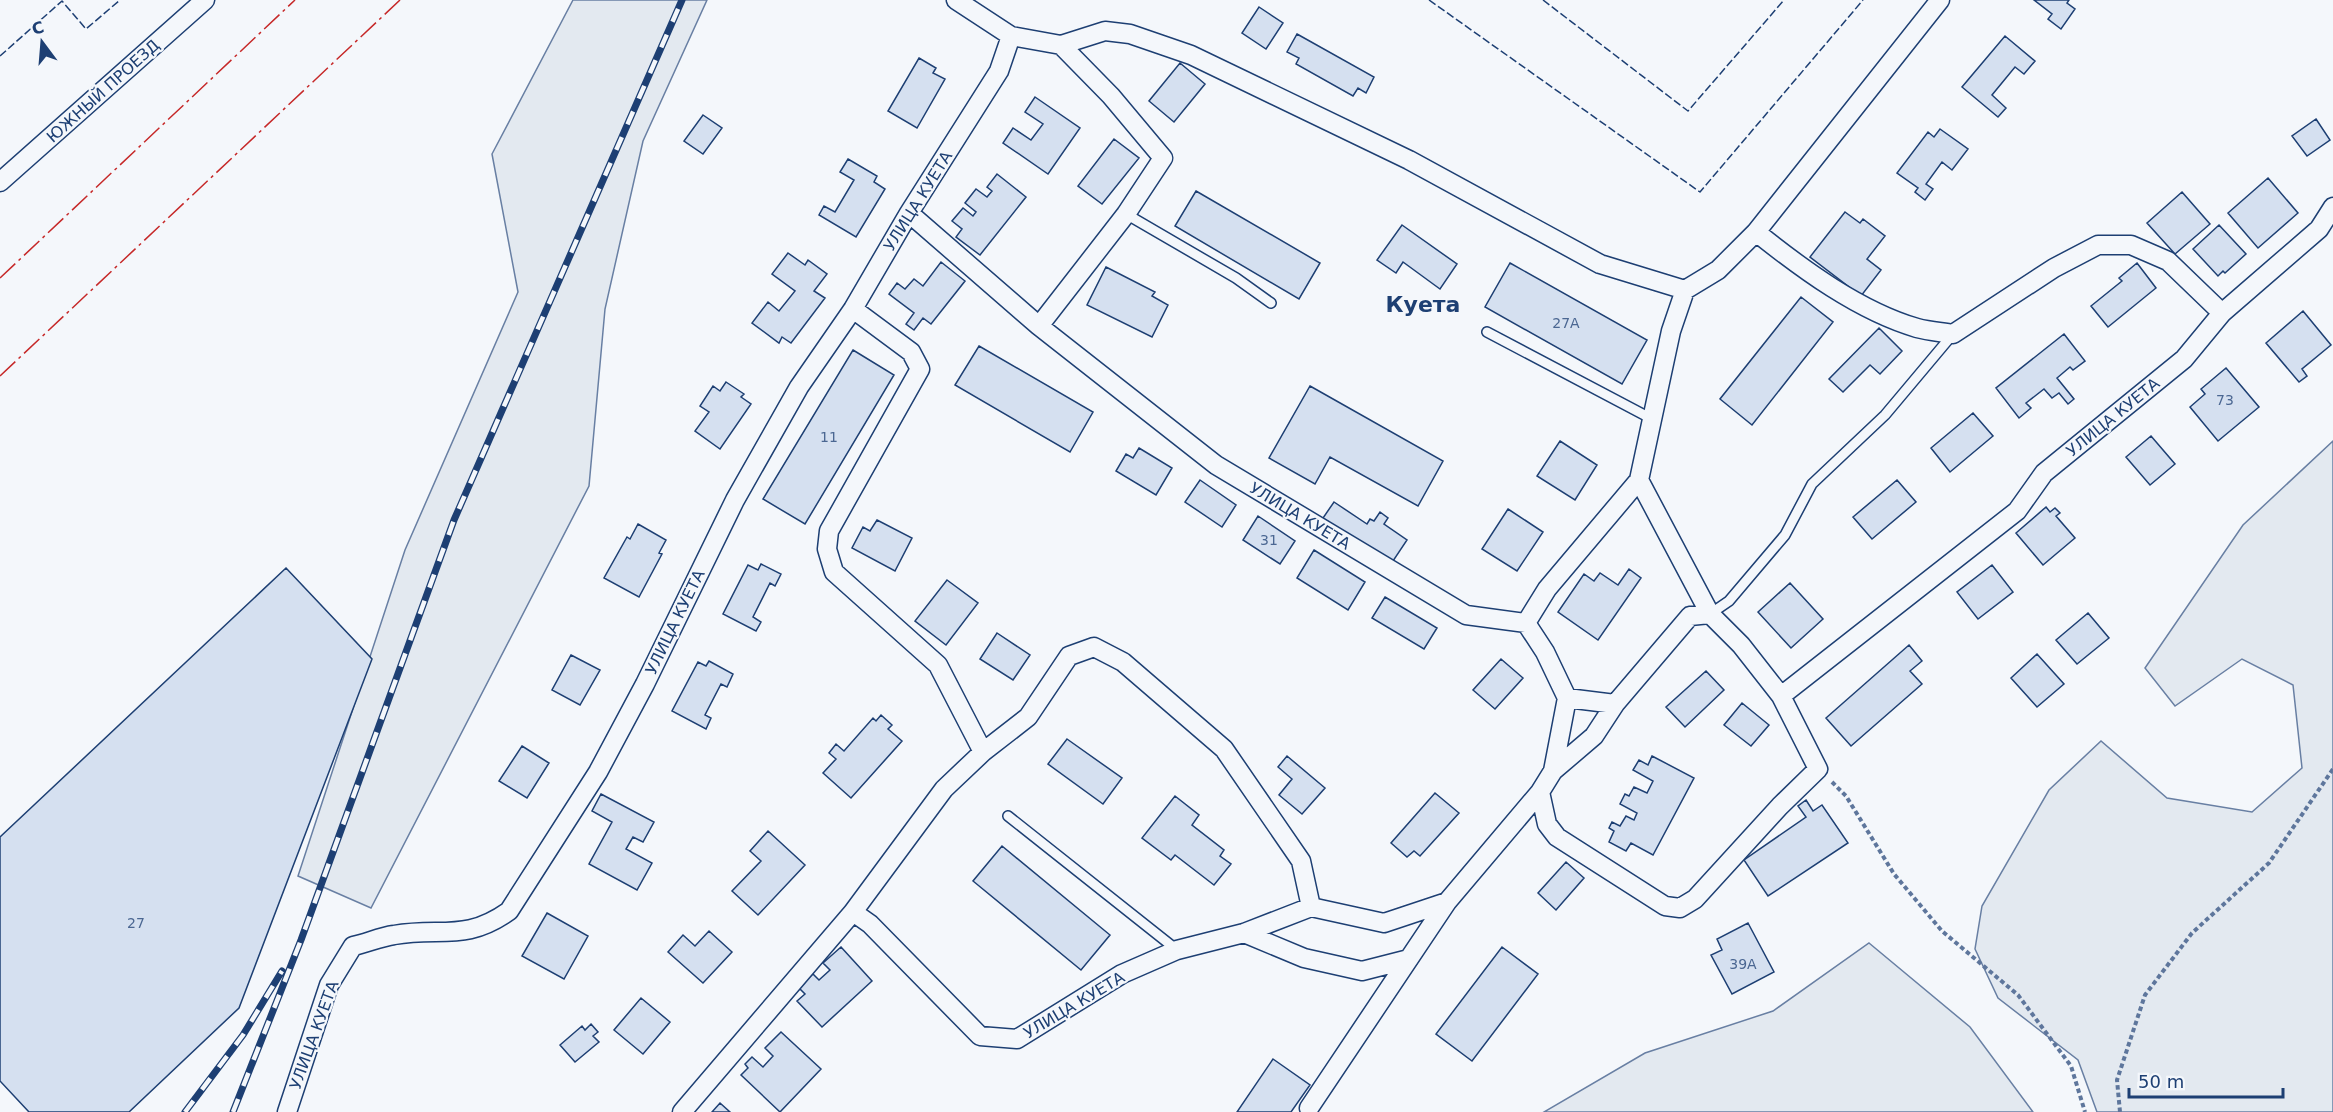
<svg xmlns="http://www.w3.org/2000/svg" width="2333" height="1112" viewBox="0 0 2333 1112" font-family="'DejaVu Sans',sans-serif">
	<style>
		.green { fill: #e3e9f0; stroke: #687fa3; stroke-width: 1.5 }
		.building { fill: #d5e0f0; stroke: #1d3f73; stroke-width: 1.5 }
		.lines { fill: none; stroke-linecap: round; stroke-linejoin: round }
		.lane-casing { stroke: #1d3f73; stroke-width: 12 }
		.street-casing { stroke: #1d3f73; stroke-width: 21 }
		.path { stroke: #5e769c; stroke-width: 4; stroke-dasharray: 4.5 3; stroke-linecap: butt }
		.lane { stroke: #f4f7fb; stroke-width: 9 }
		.street { stroke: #f4f7fb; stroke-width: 18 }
		.rail-casing { stroke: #1d3f73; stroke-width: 7 }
		.rail { stroke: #f4f7fb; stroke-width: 4.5; stroke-dasharray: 14; stroke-linecap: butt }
		.fence { stroke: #1d3f73; stroke-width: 1.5; stroke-dasharray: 8 3; stroke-linecap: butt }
		.power { stroke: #c62828; stroke-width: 1.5; stroke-dasharray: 21 4.5 3 4.5; stroke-linecap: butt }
		.labels { text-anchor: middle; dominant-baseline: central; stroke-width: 4.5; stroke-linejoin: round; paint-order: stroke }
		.number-label { font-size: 14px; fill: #4b6792 }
		.street-label { font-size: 16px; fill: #1d3f73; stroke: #f4f7fb }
		.district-label { font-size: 22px; font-weight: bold; fill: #1d3f73; stroke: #f4f7fb }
	</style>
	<rect width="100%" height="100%" fill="#f4f7fb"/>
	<path class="green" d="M 573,0 L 707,0 L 643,141 L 605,309 L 589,486 L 371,908 L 298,876 L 405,550 L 518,292 L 492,154 Z
		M 2333,441 L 2333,1112 L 2097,1112 L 2078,1060 L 1998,998 L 1975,949 L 1982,906 L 2049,790 L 2101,741 L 2167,798 L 2252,812 L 2302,768 L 2293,685 L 2242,659 L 2175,706 L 2145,668 L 2243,525 Z
		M 1869,943 L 1970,1027 L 2033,1112 L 1544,1112 L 1645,1053 L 1773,1011 Z"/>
	<path class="building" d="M 2034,0 L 2069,0 L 2067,3 L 2075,9 L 2061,29 L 2048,19 L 2052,14 Z
		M 1259,7 L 1283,23 L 1266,49 L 1242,33 Z
		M 1297,34 L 1374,77 L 1366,93 L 1358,88 L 1353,96 L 1296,64 L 1299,58 L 1287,52 Z
		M 2005,36 L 2035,61 L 2024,74 L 2015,67 L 1992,95 L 2006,108 L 1998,117 L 1962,87 Z
		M 919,58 L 936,68 L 933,73 L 945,79 L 917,128 L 888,111 Z
		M 1180,63 L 1205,84 L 1174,122 L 1149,101 Z
		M 1035,97 L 1080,128 L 1048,174 L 1003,143 L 1013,128 L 1031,140 L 1043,124 L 1025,112 Z
		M 703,115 L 722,128 L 703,154 L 684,141 Z
		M 2316,119 L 2330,140 L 2307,156 L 2292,136 Z
		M 1940,129 L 1968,149 L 1952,170 L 1942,162 L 1926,184 L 1933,189 L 1925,200 L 1915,192 L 1918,188 L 1897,173 L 1928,132 L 1934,137 Z
		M 1114,139 L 1139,158 L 1102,204 L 1078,186 Z
		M 848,159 L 877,176 L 874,182 L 885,189 L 856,237 L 819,215 L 824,206 L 835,212 L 854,180 L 840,172 Z
		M 997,174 L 1026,197 L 980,255 L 956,237 L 962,229 L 952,221 L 963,208 L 973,216 L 976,212 L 965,203 L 976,189 L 987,197 L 992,191 L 987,187 Z
		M 2268,178 L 2298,213 L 2258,248 L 2228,213 Z
		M 1196,191 L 1320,263 L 1299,299 L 1175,226 Z
		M 2182,192 L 2210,224 L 2175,254 L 2147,223 Z
		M 1845,212 L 1860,223 L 1863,219 L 1885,236 L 1867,259 L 1881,270 L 1861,296 L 1810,257 Z
		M 1402,225 L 1457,264 L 1440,289 L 1403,262 L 1396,273 L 1377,260 Z
		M 2219,225 L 2246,254 L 2225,273 L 2223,271 L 2218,276 L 2193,249 Z
		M 788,253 L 805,265 L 808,260 L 827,274 L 814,291 L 825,298 L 791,343 L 782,337 L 779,343 L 752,323 L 768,302 L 779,311 L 795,291 L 772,274 Z
		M 941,262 L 965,281 L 931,324 L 923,318 L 914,330 L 906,324 L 914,313 L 889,294 L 897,283 L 905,289 L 914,279 L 923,286 Z
		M 1510,263 L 1647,340 L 1622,384 L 1485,307 Z
		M 2137,263 L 2156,288 L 2108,327 L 2091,306 L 2122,281 L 2119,278 Z
		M 1106,267 L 1155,292 L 1152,296 L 1168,305 L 1152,337 L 1087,305 Z
		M 1801,297 L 1833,322 L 1752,425 L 1720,399 Z
		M 2303,311 L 2331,345 L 2302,369 L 2307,376 L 2299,382 L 2266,343 Z
		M 1879,328 L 1902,351 L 1880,374 L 1870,365 L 1843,392 L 1829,379 Z
		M 2064,334 L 2085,361 L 2073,370 L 2070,367 L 2057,378 L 2074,399 L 2068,404 L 2059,393 L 2052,398 L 2044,389 L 2026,403 L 2031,408 L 2019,418 L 1996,388 Z
		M 979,346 L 1093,412 L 1070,452 L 955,385 Z
		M 853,350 L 894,375 L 805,524 L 763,499 Z
		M 2226,368 L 2259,407 L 2218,441 L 2190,407 L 2205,394 L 2201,389 Z
		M 726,382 L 744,394 L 741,397 L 751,404 L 720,449 L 695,431 L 709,412 L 700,406 L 713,386 L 720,391 Z
		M 1310,386 L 1443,461 L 1418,506 L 1330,457 L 1315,484 L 1269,458 Z
		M 1973,413 L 1993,436 L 1950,472 L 1931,448 Z
		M 2151,436 L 2175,464 L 2150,485 L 2126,457 Z
		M 1560,441 L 1597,465 L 1575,500 L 1537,476 Z
		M 1139,448 L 1172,468 L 1156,495 L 1116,471 L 1126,454 L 1133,458 Z
		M 1200,480 L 1236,505 L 1222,527 L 1185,502 Z
		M 1897,480 L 1916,502 L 1872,539 L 1853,517 Z
		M 1334,502 L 1367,524 L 1370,519 L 1374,521 L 1380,512 L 1388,518 L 1384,524 L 1407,540 L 1391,564 L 1323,518 Z
		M 2046,507 L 2050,512 L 2055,508 L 2060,513 L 2056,516 L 2075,538 L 2043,565 L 2016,533 Z
		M 1508,509 L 1543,532 L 1517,571 L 1482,549 Z
		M 1258,516 L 1295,541 L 1280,564 L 1243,540 Z
		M 877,520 L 912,538 L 895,571 L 852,548 L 863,527 L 870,531 Z
		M 638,524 L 666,540 L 659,553 L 662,554 L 639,597 L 604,578 L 627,537 L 630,539 Z
		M 1314,550 L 1365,582 L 1348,610 L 1297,578 Z
		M 761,564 L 781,574 L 775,586 L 770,583 L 753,617 L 761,622 L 756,631 L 723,614 L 748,565 L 758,570 Z
		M 1992,565 L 2013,592 L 1978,619 L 1957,592 Z
		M 286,568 L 372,659 L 239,1008 L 129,1112 L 29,1112 L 0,1081 L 0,837 Z
		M 1629,569 L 1641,578 L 1598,640 L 1558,612 L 1584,574 L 1594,581 L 1600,573 L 1618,585 Z
		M 947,580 L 978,603 L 946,645 L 915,621 Z
		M 1790,583 L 1823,619 L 1791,648 L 1758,612 Z
		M 1385,597 L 1437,628 L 1424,649 L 1372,618 Z
		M 2088,613 L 2109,638 L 2077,664 L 2056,640 Z
		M 997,633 L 1030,655 L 1013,680 L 980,659 Z
		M 1909,645 L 1922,661 L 1910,671 L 1922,684 L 1851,746 L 1826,718 Z
		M 2037,654 L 2064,684 L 2037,707 L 2011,678 Z
		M 571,655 L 600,670 L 580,705 L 552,690 Z
		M 1501,659 L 1523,678 L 1495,709 L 1473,690 Z
		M 709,661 L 733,674 L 727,687 L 721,684 L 705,715 L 711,718 L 706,729 L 672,711 L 698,662 L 706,666 Z
		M 1706,671 L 1724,690 L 1685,727 L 1666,707 Z
		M 1742,703 L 1769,725 L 1751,746 L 1724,725 Z
		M 881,715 L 892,725 L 888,729 L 902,741 L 851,798 L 823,773 L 836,759 L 829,753 L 836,744 L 844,751 L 873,718 L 876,721 Z
		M 1067,739 L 1122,778 L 1103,804 L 1048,764 Z
		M 522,746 L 549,763 L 527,798 L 499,781 Z
		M 1287,756 L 1325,788 L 1302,814 L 1279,795 L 1292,779 L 1278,767 Z
		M 1652,756 L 1694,778 L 1653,855 L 1631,843 L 1626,851 L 1609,842 L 1614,831 L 1609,828 L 1612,822 L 1620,826 L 1626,816 L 1634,820 L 1637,813 L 1620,804 L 1625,794 L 1629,796 L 1634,787 L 1647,793 L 1653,781 L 1633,770 L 1639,760 L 1648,765 Z
		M 1435,793 L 1459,813 L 1420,856 L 1414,851 L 1407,857 L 1391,843 Z
		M 601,794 L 654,822 L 643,842 L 633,837 L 626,849 L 652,863 L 637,890 L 589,864 L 612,822 L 592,811 Z
		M 1175,796 L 1199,815 L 1192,825 L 1224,850 L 1220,856 L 1231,864 L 1214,885 L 1175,855 L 1171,860 L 1142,838 Z
		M 1806,800 L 1813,811 L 1822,805 L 1848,843 L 1768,896 L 1744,860 L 1806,817 L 1798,806 Z
		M 768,831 L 805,865 L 758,915 L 732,891 L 761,861 L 750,851 Z
		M 1002,846 L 1110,935 L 1081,970 L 973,881 Z
		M 1566,862 L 1584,878 L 1556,910 L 1538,893 Z
		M 547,913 L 588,936 L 564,979 L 522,956 Z
		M 1748,923 L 1774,972 L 1732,994 L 1711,955 L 1722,950 L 1717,939 Z
		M 709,931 L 732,952 L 703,983 L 668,952 L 683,935 L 695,946 Z
		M 841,947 L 872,981 L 822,1027 L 797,1001 L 805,994 L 798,987 L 813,974 L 819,980 L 830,970 L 823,963 Z
		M 1502,947 L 1538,974 L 1472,1061 L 1436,1034 Z
		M 641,998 L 670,1022 L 643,1054 L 614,1030 Z
		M 591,1024 L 598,1032 L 593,1036 L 599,1042 L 575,1062 L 560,1045 L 582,1026 L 585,1030 Z
		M 781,1032 L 821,1069 L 780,1112 L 741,1075 L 748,1068 L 745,1064 L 752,1057 L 763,1067 L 773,1056 L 765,1048 Z
		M 1273,1059 L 1310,1085 L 1291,1112 L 1237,1112 Z
		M 720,1103 L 730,1112 L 712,1112 Z"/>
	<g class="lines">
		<g class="lane-casing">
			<path id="lane" d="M 1126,214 L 1236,278 L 1271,303
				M 1487,332 L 1652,419
				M 1710,614 L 1729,601 L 1785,535 L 1812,484 L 1885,415 L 1953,334
				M 1008,816 L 1177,950"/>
		</g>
		<g class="street-casing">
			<path id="street" d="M 956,0 L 1011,36 L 1061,45 L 1105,31 L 1130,34 L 1191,55 L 1409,160 L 1600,264 L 1685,290 L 1718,270 L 1756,232 L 1940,0
				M 1061,45 L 1111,96 L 1163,158 L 1126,214 L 1039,326 L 1216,465 L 1466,615 L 1526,623
				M 0,182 L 205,0
				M 909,213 L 1039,326
				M 1756,232 C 1802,269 1859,311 1917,328 C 1928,331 1941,332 1953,334 L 2054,268 L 2098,245 L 2131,245 L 2168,261 L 2222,313
				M 1685,290 L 1671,331 L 1639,480 L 1710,614 L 1741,645 L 1781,696 L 2017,511 L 2044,473 L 2184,359 L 2222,313 L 2319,229 L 2333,207
				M 853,309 L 911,352 L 920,369 L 829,531 L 827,549 L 834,572 L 938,665 L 983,752
				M 1567,698 L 1615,704
				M 1553,771 L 1594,736 L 1615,704 L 1690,616 L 1710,614
				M 1540,792 L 1547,824 L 1557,837 L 1665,906 L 1680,908 L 1695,899 L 1780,806 L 1818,769 L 1781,696
				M 853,912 L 944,789 L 983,752 L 1028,717 L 1069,656 L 1094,647 L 1123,662 L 1224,749 L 1301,861 L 1311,907
				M 1244,933 L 1304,958 L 1362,971 L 1409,959
				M 1309,1108 L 1447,902 L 1540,792 L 1553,771 L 1567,698 L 1545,652 L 1526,623 L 1547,589 L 1639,480
				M 287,1112 L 329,985 L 353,946 C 367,943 380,937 394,935 C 442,927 465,942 509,911 L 598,772 L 645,684 L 735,500 L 799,387 L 853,309 L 909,213 L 999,71 L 1011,36
				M 682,1112 L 853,912 L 870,924 L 980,1036 L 1017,1039 L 1122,974 L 1177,950 L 1244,933 L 1311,907 L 1384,923 L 1447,902"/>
		</g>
		<path class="path" d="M 1832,782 L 1846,796 L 1894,874 L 1942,931 L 2018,995 L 2071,1066 L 2085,1112
			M 2120,1112 L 2117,1080 L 2145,995 L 2192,933 L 2269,863 L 2333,769"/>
		<use href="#lane" class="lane"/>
		<use href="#street" class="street"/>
		<g class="rail-casing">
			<path id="rail" d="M 185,1112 L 243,1035 L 282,971
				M 233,1112 L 301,940 L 454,520 L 682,0"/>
		</g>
		<use href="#rail" class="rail"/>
		<path class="fence" d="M 1429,0 L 1700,192 L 1863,0
			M 1543,0 L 1688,111 L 1784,0
			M 0,56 L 62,1 L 86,29 L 120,0"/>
		<path class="power" d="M 0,278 L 295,0
			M 0,376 L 400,0"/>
	</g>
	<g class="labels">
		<g class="number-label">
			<text x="1566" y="323">27А</text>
			<text x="2225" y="400">73</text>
			<text x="829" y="437">11</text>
			<text x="1269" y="540">31</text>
			<text x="136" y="923">27</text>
			<text x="1743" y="964">39А</text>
		</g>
		<g class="street-label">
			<text transform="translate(103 91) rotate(-42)">ЮЖНЫЙ ПРОЕЗД</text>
			<text transform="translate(918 201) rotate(-58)">УЛИЦА КУЕТА</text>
			<text transform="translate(2113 417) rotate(-39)">УЛИЦА КУЕТА</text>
			<text transform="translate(1300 516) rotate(31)">УЛИЦА КУЕТА</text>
			<text transform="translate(675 622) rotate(-64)">УЛИЦА КУЕТА</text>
			<text transform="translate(1074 1005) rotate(-31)">УЛИЦА КУЕТА</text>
			<text transform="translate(314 1035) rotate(-70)">УЛИЦА КУЕТА</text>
		</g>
		<g class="district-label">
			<text x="1423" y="304">Куета</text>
		</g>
	</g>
	<g transform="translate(42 42) rotate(344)" stroke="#f4f7fb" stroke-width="4.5" paint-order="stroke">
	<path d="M0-4.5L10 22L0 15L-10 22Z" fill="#1d3f73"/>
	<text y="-9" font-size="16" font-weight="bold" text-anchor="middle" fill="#1d3f73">С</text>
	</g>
	<path d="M2129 1088v9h154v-9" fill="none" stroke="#1d3f73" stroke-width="3"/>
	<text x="2138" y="1088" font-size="18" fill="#1d3f73" stroke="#f4f7fb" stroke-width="4.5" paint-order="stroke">50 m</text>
</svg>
